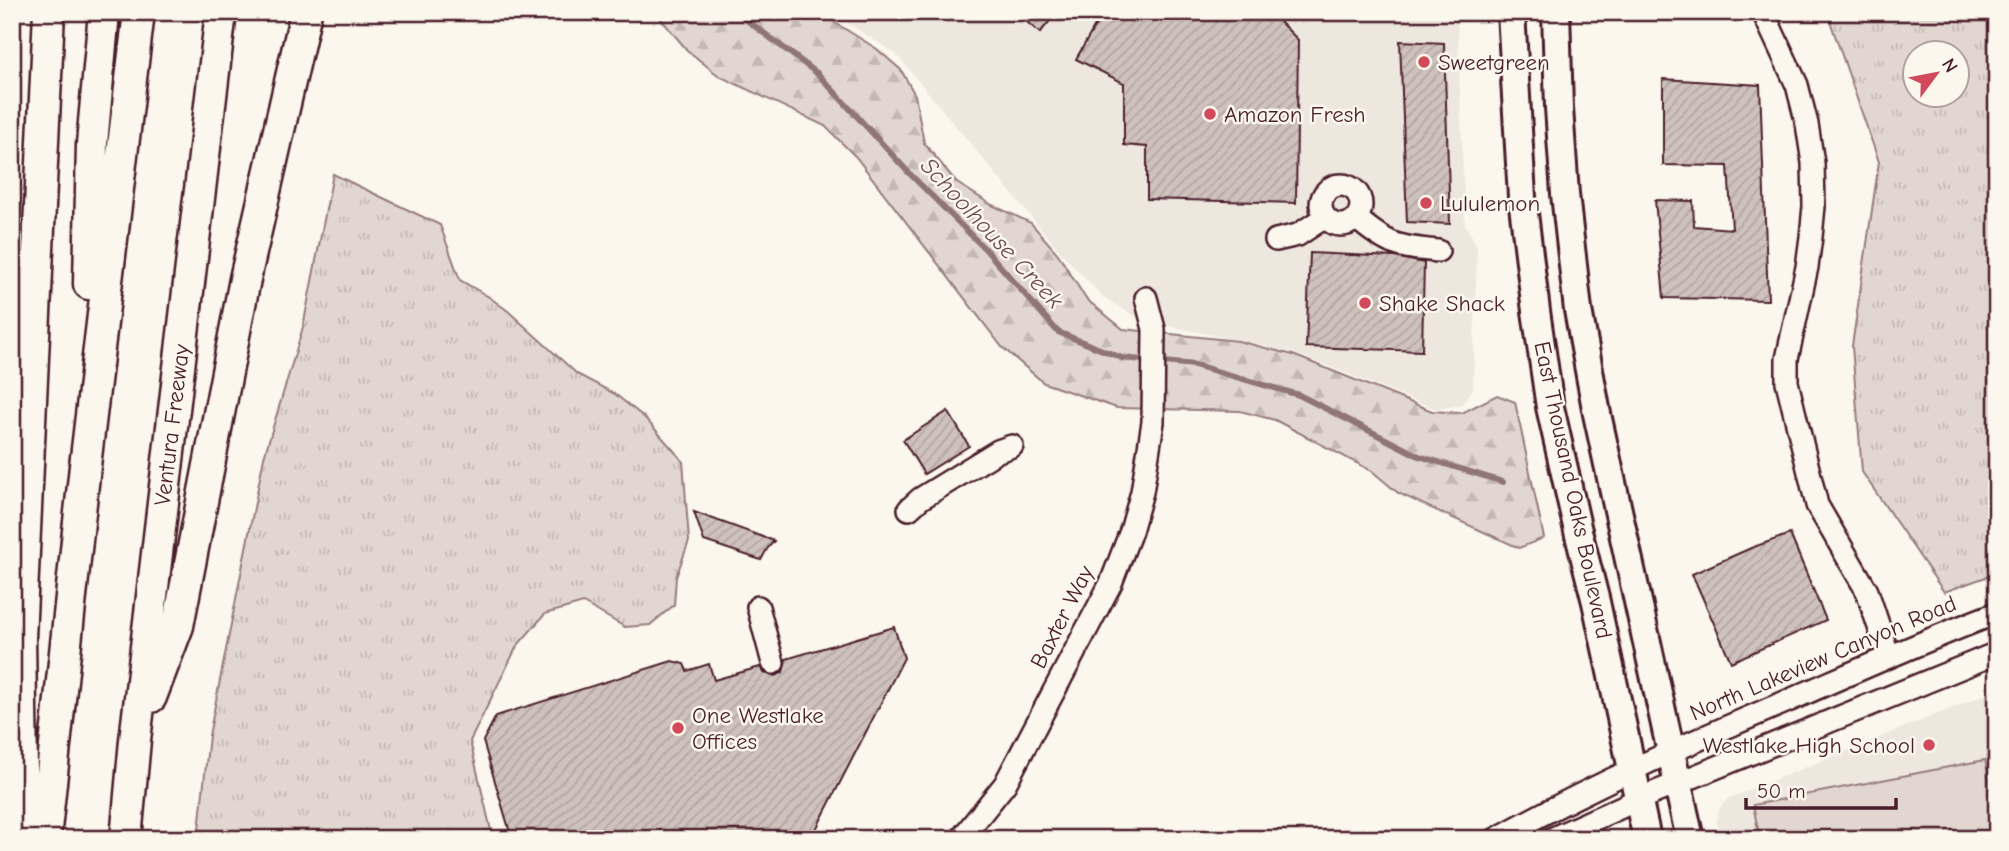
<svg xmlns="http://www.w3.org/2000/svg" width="2009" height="851" viewBox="0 0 2009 851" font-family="'Comic Neue',sans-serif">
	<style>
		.built { fill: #eee7de }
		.grass { fill: url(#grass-tufts); stroke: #967b7e; stroke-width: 2; fill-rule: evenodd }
		.forest { fill: url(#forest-firs); stroke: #967b7e; stroke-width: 2 }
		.garden { fill: #e2d7d0; stroke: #967b7e; stroke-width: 2 }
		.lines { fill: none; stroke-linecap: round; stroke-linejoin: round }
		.stream { stroke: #907477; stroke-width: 6 }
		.building { fill: url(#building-hatch); stroke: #4a1f2b; stroke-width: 2 }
		.minor-casing { stroke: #4a1f2b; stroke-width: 26 }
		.major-casing { stroke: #4a1f2b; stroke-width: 32 }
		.highway-casing { stroke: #4a1f2b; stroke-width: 35 }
		.minor { stroke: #fbf7ec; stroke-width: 21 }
		.major { stroke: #fbf7ec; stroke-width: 26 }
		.highway { stroke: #fbf7ec; stroke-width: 30 }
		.poi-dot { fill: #d1495b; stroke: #fbf7ec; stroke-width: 2.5 }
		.labels { text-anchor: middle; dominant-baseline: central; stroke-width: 5; stroke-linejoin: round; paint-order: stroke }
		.poi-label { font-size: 23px; fill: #4a1f2b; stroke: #fbf7ec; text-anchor: start }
		.street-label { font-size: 23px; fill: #4a1f2b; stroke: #fbf7ec }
		.water-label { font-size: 24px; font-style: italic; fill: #6d4a51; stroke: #fbf7ec }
	</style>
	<defs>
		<pattern id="grass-tufts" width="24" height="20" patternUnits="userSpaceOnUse" patternTransform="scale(1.75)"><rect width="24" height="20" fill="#e2d7d0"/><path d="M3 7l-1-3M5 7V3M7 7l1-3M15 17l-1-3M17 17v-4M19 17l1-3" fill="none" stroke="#c3b8b3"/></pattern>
		<pattern id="forest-firs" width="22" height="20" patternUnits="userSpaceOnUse" patternTransform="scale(1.75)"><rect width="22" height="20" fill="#e2d7d0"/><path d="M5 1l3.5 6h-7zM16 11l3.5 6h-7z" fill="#c3b8b3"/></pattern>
		<pattern id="building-hatch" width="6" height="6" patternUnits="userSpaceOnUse" patternTransform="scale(1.75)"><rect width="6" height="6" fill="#cfc2bc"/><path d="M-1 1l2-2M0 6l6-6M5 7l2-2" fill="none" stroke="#b3a6a2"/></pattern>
	</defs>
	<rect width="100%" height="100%" fill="#fbf7ec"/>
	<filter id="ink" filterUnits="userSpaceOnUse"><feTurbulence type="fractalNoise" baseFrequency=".0143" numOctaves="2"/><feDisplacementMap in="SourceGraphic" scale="14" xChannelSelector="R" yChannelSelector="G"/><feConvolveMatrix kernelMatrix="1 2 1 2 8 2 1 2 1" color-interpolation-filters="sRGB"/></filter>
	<g filter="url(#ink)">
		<path class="built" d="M 830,12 L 1457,12 L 1465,224 L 1477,246 L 1473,389 L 1461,405 L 1436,409 L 1292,352 L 1141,320 L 1103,297 L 1062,254 L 896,54 Z
			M 1997,690 L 1997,839 L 1721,839 L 1717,821 L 1719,809 L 1727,799 Z"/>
		<path class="grass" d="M 1827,12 L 1997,12 L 1997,573 L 1944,592 L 1862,472 L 1852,346 L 1879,162 ZM 1914,52 L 1956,52 L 1956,94 L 1914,94 Z
			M 333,174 L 440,225 L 460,280 L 489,297 L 508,311 L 577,374 L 615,394 L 645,418 L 683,461 L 689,541 L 676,577 L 674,605 L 650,625 L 625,627 L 583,603 L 545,614 L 517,646 L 470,741 L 493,839 L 198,839 L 209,736 L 264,457 L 303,327 Z"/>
		<path class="forest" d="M 655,12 L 818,12 L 877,49 L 901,70 L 915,95 L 924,143 L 957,183 L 992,205 L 1031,223 L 1058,254 L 1086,299 L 1123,329 L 1238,341 L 1293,355 L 1432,411 L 1462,413 L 1497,395 L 1515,402 L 1544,538 L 1519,548 L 1398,493 L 1372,471 L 1275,420 L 1240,411 L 1117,408 L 1044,383 L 1002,347 L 856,157 L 825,126 L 719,76 L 687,50 Z"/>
		<path class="garden" d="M 1985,760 L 1997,817 L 1997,839 L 1760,839 L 1753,805 Z"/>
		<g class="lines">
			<path class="stream" d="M 736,12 L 818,74 L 909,173 L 987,251 L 1058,332 L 1122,358 L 1195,365 L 1299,395 L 1419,456 L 1503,482"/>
		</g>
		<path class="building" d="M 1015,12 L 1057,12 L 1040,33 Z
			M 1103,12 L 1257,12 L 1276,18 L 1298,40 L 1296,203 L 1147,199 L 1147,147 L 1124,145 L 1124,83 L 1076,59 Z
			M 1400,41 L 1444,43 L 1450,224 L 1407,222 Z
			M 1663,79 L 1760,85 L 1768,300 L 1664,298 L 1655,200 L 1693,201 L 1694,226 L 1732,229 L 1728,166 L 1663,165 Z
			M 1310,253 L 1395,257 L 1424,263 L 1422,351 L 1306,347 Z
			M 948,411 L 969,446 L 924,474 L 903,440 Z
			M 694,512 L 774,541 L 767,549 L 761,560 L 704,541 Z
			M 1790,534 L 1826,620 L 1731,662 L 1692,574 L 1751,548 Z
			M 894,627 L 904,658 L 811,839 L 512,839 L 483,741 L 496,716 L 672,661 L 684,664 L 687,671 L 709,664 L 714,680 L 760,667 L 764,673 L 776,676 L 783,672 L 786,659 Z"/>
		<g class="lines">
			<g class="minor-casing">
				<path id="minor" d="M 1763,12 L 1797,85 L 1807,124 L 1813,163 L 1814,206 L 1811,237 L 1807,267 L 1787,359 L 1787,382 L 1817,505 L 1867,591 L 1889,657
					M1321 205a20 20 0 1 1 40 0a20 20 0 1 1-40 0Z
					M 1356,218 C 1389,246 1397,247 1438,251
					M 1276,240 L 1298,235 L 1325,217
					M 909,509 L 920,499 L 998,451 L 1012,446
					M 758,607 L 773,663
					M 961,839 L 1005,784 L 1111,583 L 1131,531 L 1142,492 L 1153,422 L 1154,329 L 1146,298
					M 1496,839 C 1591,786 1691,742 1790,700 C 1859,670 1927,639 1997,613
					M 1551,839 L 1639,799 L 1997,653"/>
			</g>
			<g class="major-casing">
				<path id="major" d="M 1511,12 L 1522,197 L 1536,311 L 1550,407 L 1578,531 L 1596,602 L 1647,839
					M 1556,12 L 1559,108 L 1565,194 L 1578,310 L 1597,414 L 1690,839"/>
			</g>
			<g class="highway-casing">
				<path id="highway" d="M 89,284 L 92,144 L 104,12
					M 151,697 L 178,626 L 245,279 L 306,12
					M 23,839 L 20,638 L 49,12
					M 45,839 L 85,466 L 139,12
					M 126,839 L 135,740 L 221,12"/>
			</g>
			<use href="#minor" class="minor"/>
			<use href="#major" class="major"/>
			<use href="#highway" class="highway"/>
		</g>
	</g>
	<g class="poi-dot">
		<circle cx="1424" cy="62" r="7"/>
		<circle cx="1210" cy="114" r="7"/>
		<circle cx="1426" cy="203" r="7"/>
		<circle cx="1365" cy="303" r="7"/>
		<circle cx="678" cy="728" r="7"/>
		<circle cx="1929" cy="745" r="7"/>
	</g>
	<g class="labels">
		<g class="poi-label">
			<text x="1438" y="62">Sweetgreen</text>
			<text x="1224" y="114">Amazon Fresh</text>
			<text x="1440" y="203">Lululemon</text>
			<text x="1379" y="303">Shake Shack</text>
			<text x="692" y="715">One Westlake<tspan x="692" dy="26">Offices</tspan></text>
			<text x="1915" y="745" text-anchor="end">Westlake High School</text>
		</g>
		<g class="street-label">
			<text transform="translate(172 425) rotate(-83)">Ventura Freeway</text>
			<text transform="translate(1573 490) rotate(78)">East Thousand Oaks Boulevard</text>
			<text transform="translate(1062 617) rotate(-63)">Baxter Way</text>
			<text transform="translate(1823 658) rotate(-23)">North Lakeview Canyon Road</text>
		</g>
		<g class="water-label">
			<text transform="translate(992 233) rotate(47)">Schoolhouse Creek</text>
		</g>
	</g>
	<rect width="2009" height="851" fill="none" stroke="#fbf7ec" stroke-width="42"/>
	<rect x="21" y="21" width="1967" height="809" fill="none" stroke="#4a1f2b" stroke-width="2.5" filter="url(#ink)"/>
	<g transform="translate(1936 74) rotate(58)"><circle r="33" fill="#fbf7ec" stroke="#b4a19f" stroke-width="2"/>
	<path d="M0-5L12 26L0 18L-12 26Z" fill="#d1495b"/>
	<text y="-10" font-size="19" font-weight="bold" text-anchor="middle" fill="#4a1f2b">N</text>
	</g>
	<path d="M1746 798v10h150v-10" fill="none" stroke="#4a1f2b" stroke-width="3.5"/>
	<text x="1757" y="798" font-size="21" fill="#4a1f2b" stroke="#fbf7ec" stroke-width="5" paint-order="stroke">50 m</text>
</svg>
